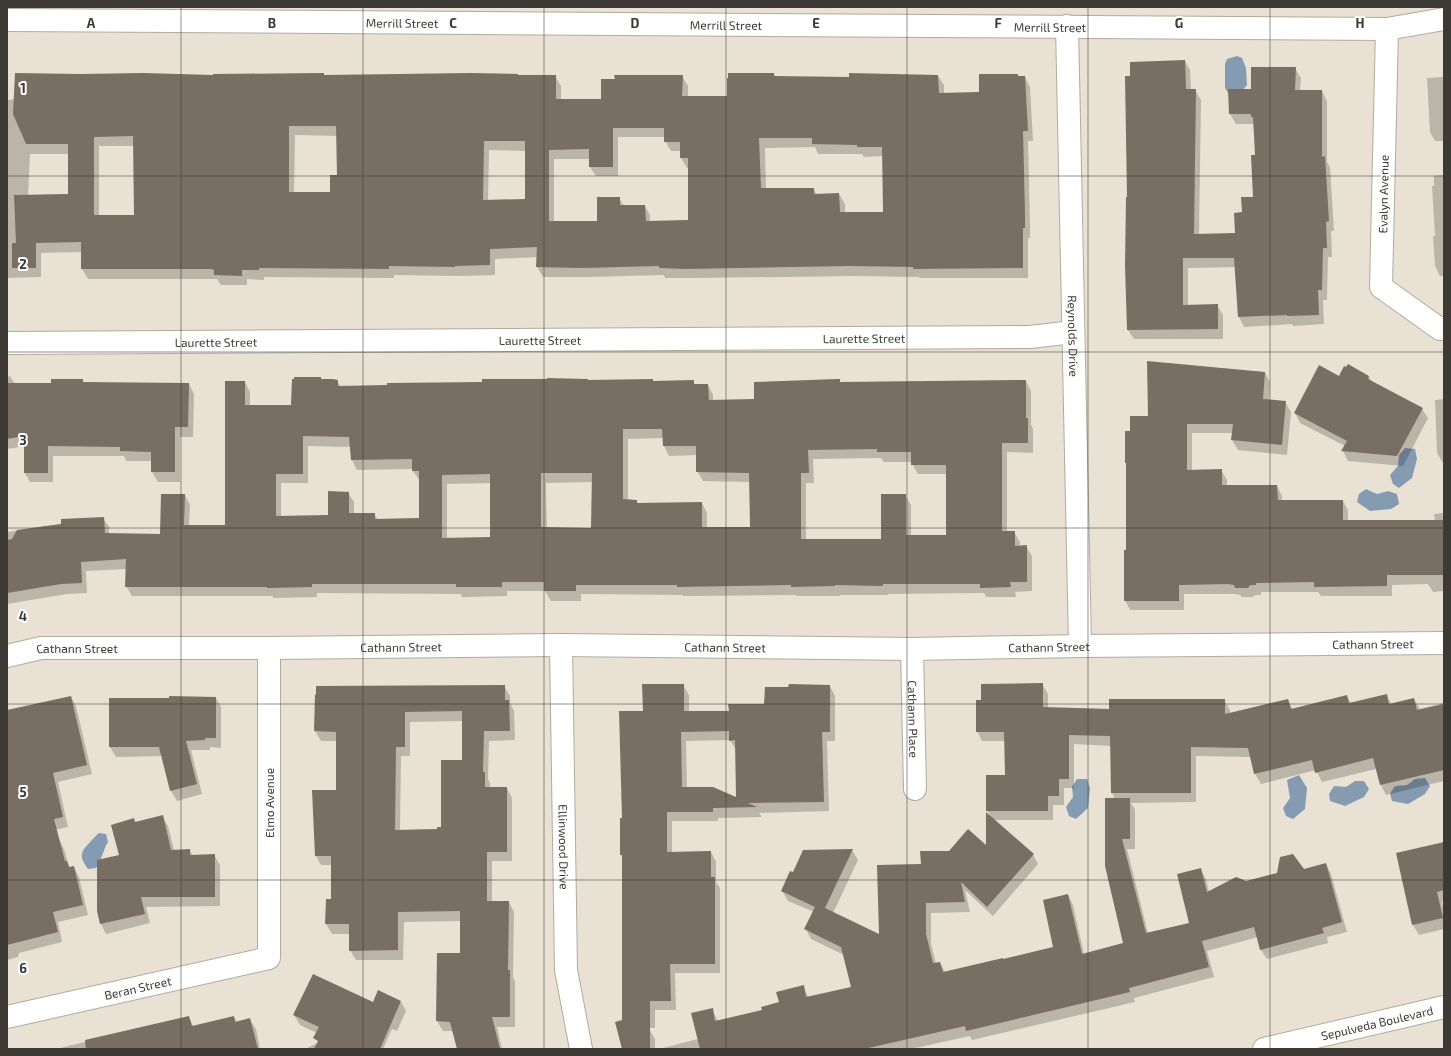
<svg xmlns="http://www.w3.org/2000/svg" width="1451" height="1056" viewBox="0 0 1451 1056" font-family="'Exo 2',sans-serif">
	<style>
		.water { fill: #859bb2 }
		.shadow { fill: #0003; fill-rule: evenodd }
		.building { fill: #786e63; fill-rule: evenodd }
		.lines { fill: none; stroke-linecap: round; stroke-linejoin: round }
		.street-casing { stroke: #b1ab9d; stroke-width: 24 }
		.primary-casing { stroke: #b1ab9d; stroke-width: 24 }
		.street { stroke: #fff; stroke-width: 22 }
		.primary { stroke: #fff; stroke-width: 22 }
		.grid { fill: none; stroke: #3d3a35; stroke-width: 1; stroke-opacity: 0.55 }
		.labels { text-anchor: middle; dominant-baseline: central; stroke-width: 4; stroke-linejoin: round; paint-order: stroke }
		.street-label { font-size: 12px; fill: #3d3a35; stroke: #fff }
		.grid-label { font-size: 13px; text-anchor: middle; font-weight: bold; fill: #3d3a35; stroke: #fff; stroke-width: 4; stroke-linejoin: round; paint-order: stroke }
	</style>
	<rect width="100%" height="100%" fill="#e9e2d4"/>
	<path class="water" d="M 1237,56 L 1242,58 L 1246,68 L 1247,85 L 1237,97 L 1230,96 L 1225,88 L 1225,64 L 1227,59 Z
		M 1405,448 L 1415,449 L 1417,459 L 1412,478 L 1399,488 L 1393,484 L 1390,475 L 1398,466 L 1399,455 Z
		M 1366,489 L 1377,494 L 1388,491 L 1397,494 L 1399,504 L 1391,509 L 1370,511 L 1357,502 L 1359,494 Z
		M 1299,775 L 1307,788 L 1305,809 L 1293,819 L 1286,816 L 1283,808 L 1290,798 L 1287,780 Z
		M 1425,778 L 1430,786 L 1425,794 L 1408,804 L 1392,801 L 1390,794 L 1395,786 L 1407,785 L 1415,779 Z
		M 1077,779 L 1087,779 L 1090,788 L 1088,808 L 1076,819 L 1069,816 L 1066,807 L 1073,797 L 1072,787 Z
		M 1355,781 L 1364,781 L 1369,789 L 1364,797 L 1345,806 L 1330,801 L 1329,794 L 1334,786 L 1346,787 Z
		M 99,833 L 106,834 L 108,842 C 103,850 102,860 96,868 L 88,869 C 77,854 82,851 92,840 C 95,837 96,835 99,833 Z"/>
	<path class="shadow" d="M 1185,61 L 1190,70 L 1191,90 L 1195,90 L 1201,100 L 1199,235 L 1236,234 L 1243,213 L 1254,198 L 1256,156 L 1254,124 L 1236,124 L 1230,114 L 1252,90 L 1295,68 L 1301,78 L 1300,91 L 1322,91 L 1327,101 L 1327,162 L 1330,167 L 1334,231 L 1331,231 L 1332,257 L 1328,257 L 1327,300 L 1323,300 L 1324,324 L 1293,326 L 1292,324 L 1244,327 L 1239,317 L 1236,267 L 1188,268 L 1188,306 L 1217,305 L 1223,315 L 1223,339 L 1134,339 L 1128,330 L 1128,198 L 1131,77 Z
		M 774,74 L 776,77 L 850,78 L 938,76 L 944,85 L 944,94 L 980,93 L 1017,75 L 1019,77 L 1025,77 L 1030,87 L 1033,141 L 1028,141 L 1030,225 L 1030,238 L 1028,238 L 1028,278 L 920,278 L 919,277 L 855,276 L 692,278 L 665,278 L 664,275 L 588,277 L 543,277 L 537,267 L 538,257 L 495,259 L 495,275 L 460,276 L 394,275 L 394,278 L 264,277 L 264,280 L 247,279 L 247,285 L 221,285 L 217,279 L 88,279 L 82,269 L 82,252 L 41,253 L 41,277 L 7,278 L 7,100 L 214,76 L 555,76 L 561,86 L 561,100 L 602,100 L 682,76 L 688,86 L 688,97 L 728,97 ZM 295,135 L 338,136 L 338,176 L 331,193 L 294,193 ZM 618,137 L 665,137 L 665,141 L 671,151 L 681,151 L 681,158 L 687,168 L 689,168 L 689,221 L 650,222 L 650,215 L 645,206 L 624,206 L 619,198 L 598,222 L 554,222 L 554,159 L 590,159 L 590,167 L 596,176 L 618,176 ZM 99,146 L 134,146 L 135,216 L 99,216 ZM 815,147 L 818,154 L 862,154 L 864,157 L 883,156 L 884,213 L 845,213 L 845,204 L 839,194 L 817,195 L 814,189 L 766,189 L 765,148 ZM 489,150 L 526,151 L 526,200 L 488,201 ZM 30,154 L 69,154 L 69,194 L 28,196 Z
		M 1444,77 L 1444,141 L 1435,141 L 1430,132 L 1427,78 Z
		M 1444,175 L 1444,276 L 1440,276 L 1435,266 L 1433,236 L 1435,236 L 1432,186 L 1434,186 L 1434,176 Z
		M 1265,372 L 1270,382 L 1269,401 L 1285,402 L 1291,412 L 1287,455 L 1238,450 L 1232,440 L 1233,433 L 1192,433 L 1192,471 L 1221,470 L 1227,480 L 1227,486 L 1277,486 L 1282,496 L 1282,501 L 1343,501 L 1348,510 L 1348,521 L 1435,521 L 1434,514 L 1444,513 L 1444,591 L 1433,592 L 1428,584 L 1392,585 L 1392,596 L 1321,596 L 1318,592 L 1261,592 L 1261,595 L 1255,595 L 1253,597 L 1242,597 L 1240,595 L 1235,594 L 1184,594 L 1184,610 L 1130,610 L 1125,600 L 1131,432 L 1149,417 Z
		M 10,376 L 15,384 L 52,384 L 83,380 L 84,383 L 189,384 L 194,394 L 193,437 L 180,437 L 180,482 L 158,482 L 152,472 L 152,461 L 126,461 L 124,456 L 53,456 L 53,482 L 30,482 L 25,473 L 25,446 L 7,449 L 7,377 Z
		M 1339,377 L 1369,377 L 1372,382 L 1422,409 L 1428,418 L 1403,466 L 1348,461 L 1343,451 L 1345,446 L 1300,423 L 1295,413 Z
		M 321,378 L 322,380 L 337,381 L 341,387 L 588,381 L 693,381 L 695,385 L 708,385 L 713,395 L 713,401 L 755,400 L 839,380 L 841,383 L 1026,381 L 1031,391 L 1031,425 L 1033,429 L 1033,453 L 1007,452 L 1007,532 L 1014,532 L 1020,542 L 1020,547 L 1026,546 L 1032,556 L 1032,591 L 1015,592 L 1016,597 L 986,597 L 984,593 L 888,594 L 888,595 L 840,595 L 840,596 L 797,596 L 796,595 L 683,596 L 683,595 L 581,594 L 581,601 L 551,601 L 545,591 L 507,591 L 507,596 L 462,597 L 461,594 L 317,593 L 317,597 L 273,598 L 273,596 L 132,596 L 126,586 L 127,569 L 86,571 L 87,593 L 67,594 L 7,604 L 7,532 L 103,518 L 109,527 L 109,534 L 161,535 L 185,495 L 190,505 L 189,526 L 226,526 L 245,382 L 250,392 L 250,406 L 292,406 ZM 664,438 L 664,446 L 669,456 L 697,455 L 697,471 L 703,481 L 750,482 L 751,528 L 707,528 L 707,513 L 702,503 L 638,504 L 636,501 L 628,500 L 628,439 ZM 308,446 L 350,447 L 352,460 L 357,470 L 413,469 L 413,471 L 420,481 L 420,519 L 378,520 L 374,514 L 354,514 L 354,502 L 348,493 L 329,516 L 281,517 L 281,483 L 308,483 ZM 881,458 L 884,462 L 912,462 L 912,464 L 918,474 L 947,474 L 947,536 L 911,536 L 911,505 L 905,495 L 882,540 L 806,540 L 806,483 L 814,483 L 813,459 ZM 593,482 L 592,529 L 547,528 L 546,483 ZM 491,483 L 491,538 L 447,539 L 447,484 Z
		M 1444,399 L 1444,463 L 1443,463 L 1437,453 L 1435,400 Z
		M 1042,684 L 1048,694 L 1048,709 L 1110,710 L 1224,700 L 1230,710 L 1230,714 L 1288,700 L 1293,710 L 1347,697 L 1351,703 L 1386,695 L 1392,705 L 1414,699 L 1420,709 L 1444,703 L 1444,781 L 1386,795 L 1381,785 L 1376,769 L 1322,782 L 1316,770 L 1261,784 L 1255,774 L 1251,757 L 1196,756 L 1196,802 L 1131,803 L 1135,809 L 1135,849 L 1127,849 L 1148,933 L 1190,923 L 1200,869 L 1206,879 L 1209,892 L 1245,882 L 1303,870 L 1326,864 L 1331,874 L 1347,932 L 1327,937 L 1328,943 L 1267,959 L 1261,950 L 1258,937 L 1207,951 L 1214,977 L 1134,998 L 1135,1002 L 972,1040 L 970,1036 L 911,1049 L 659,1049 L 698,1039 L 712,1010 L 718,1021 L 763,1011 L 780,1003 L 803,987 L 809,998 L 852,988 L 844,955 L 811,939 L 806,929 L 814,912 L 788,901 L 782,891 L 793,873 L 852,850 L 858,860 L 833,913 L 880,936 L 922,865 L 950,852 L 987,848 L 991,817 L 987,810 L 1006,776 L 1005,741 L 982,741 L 977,731 L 982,701 ZM 1074,744 L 1111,746 L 1112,793 L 1115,799 L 1124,944 L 1084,954 L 1073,905 L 1068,895 L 1055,947 L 1003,960 L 945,972 L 940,963 L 936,964 L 931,944 L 931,913 L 970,912 L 965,890 L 993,916 L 1038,864 L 1033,855 L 994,820 L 1053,820 L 1053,805 L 1064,805 L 1064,788 L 1074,788 Z
		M 683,685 L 689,695 L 689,712 L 730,712 L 765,705 L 830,686 L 835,696 L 835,741 L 827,741 L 829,811 L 759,813 L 762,817 L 718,818 L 718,821 L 672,821 L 672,853 L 711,852 L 716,862 L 716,882 L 720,888 L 720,973 L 675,973 L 676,1010 L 655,1010 L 655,1028 L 629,1028 L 623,858 L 621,855 L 623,819 L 644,712 ZM 730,740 L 736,750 L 737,799 L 687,788 L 686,741 Z
		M 504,686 L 510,696 L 510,703 L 514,711 L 515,740 L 489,741 L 488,779 L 490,783 L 490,788 L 507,788 L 512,798 L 512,861 L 492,861 L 492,902 L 509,902 L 514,912 L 513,977 L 515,981 L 515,1027 L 497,1027 L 502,1049 L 458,1049 L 453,1031 L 443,1031 L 437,1021 L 460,954 L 461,921 L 404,922 L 403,960 L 356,960 L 350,950 L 350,934 L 332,934 L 326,924 L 332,900 L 332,865 L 321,865 L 316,856 L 337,791 L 337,741 L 321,741 L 315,731 L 316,695 ZM 463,721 L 463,761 L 442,828 L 438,830 L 400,830 L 401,756 L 410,756 L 410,722 Z
		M 71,697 L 76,706 L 92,774 L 58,782 L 68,827 L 45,832 L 7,812 L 7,711 Z
		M 216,698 L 221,707 L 221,748 L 210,747 L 210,750 L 191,750 L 202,794 L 177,801 L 171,791 L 163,756 L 116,757 L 110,747 Z
		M 162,816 L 168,826 L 174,850 L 190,850 L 193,856 L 214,855 L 220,865 L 220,906 L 146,907 L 150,923 L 106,934 L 101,924 L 98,911 L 120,856 L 133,819 L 136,823 Z
		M 59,839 L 64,849 L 69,866 L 70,868 L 74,867 L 79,877 L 88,915 L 58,922 L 62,942 L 19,953 L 18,957 L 7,960 L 7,851 Z
		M 1444,843 L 1444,901 L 1442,902 L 1444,912 L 1444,929 L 1419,935 L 1413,925 L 1397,854 Z
		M 401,1002 L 406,1011 L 397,1031 L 392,1029 L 383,1049 L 305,1049 L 327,1038 L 300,1025 L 294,1015 L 373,1003 Z
		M 188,1017 L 194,1027 L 234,1017 L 237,1022 L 250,1020 L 256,1029 L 260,1049 L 56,1049 Z
		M 649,1029 L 655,1039 L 655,1049 L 623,1049 Z"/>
	<path class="building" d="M 1185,60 L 1186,89 L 1196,89 L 1194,234 L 1235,233 L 1234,213 L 1242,212 L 1241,197 L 1253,197 L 1251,155 L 1255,155 L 1253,117 L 1251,117 L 1251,114 L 1229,114 L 1228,89 L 1251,89 L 1251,67 L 1296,67 L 1295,90 L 1322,90 L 1322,157 L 1325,156 L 1329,221 L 1326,222 L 1327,248 L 1323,248 L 1322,290 L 1318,290 L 1319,315 L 1287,316 L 1287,315 L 1238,317 L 1234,258 L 1183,258 L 1183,305 L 1218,304 L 1218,329 L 1127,330 L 1125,266 L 1126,197 L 1127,197 L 1125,76 L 1130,76 L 1130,62 Z
		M 15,73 L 81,74 L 143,73 L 213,75 L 213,74 L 324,73 L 324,75 L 472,73 L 518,74 L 518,75 L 556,75 L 556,99 L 601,99 L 601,79 L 615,79 L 614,75 L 683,75 L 682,96 L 727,96 L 727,78 L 728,78 L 728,73 L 774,73 L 774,76 L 849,77 L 849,73 L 938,75 L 939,93 L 979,92 L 979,74 L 1018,74 L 1018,76 L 1025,76 L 1028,131 L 1023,131 L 1025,214 L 1025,228 L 1023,228 L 1023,268 L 913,269 L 913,267 L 849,266 L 686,269 L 659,268 L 659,266 L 582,268 L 536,267 L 537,247 L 490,249 L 490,265 L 455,266 L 455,267 L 389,266 L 389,269 L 259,268 L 259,270 L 242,270 L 242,276 L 214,275 L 214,270 L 211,269 L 81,269 L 81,242 L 36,243 L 36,268 L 12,268 L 12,243 L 16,243 L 14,195 L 68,194 L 68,144 L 26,144 L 13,114 ZM 289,126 L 336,126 L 337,175 L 330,175 L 330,192 L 289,192 ZM 613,128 L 664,128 L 664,142 L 680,142 L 680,158 L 688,158 L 688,220 L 646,221 L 645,205 L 620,205 L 620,197 L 597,197 L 597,221 L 549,221 L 549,150 L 589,149 L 589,167 L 613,167 ZM 133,136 L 134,215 L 94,215 L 94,137 ZM 759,138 L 812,138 L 812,144 L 857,145 L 857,147 L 882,147 L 883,212 L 840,212 L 839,193 L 814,194 L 814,188 L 761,188 ZM 484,141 L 525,141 L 525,199 L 483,200 Z
		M 1147,361 L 1265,372 L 1263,399 L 1286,401 L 1282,445 L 1231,440 L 1233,424 L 1187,424 L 1187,470 L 1222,469 L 1222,485 L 1277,485 L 1278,500 L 1343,500 L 1343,520 L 1444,520 L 1444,575 L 1387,575 L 1387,586 L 1314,587 L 1314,582 L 1256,583 L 1256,585 L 1250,585 L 1248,588 L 1235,588 L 1234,585 L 1228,584 L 1179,585 L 1179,601 L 1124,601 L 1124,550 L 1126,550 L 1126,463 L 1125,463 L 1125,431 L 1130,431 L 1130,416 L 1148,416 Z
		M 1348,364 L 1369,376 L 1368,379 L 1423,408 L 1397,456 L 1341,451 L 1347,441 L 1294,413 L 1319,365 L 1339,376 L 1344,366 L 1346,367 Z
		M 294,377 L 321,377 L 321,379 L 333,379 L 338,380 L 338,386 L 387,385 L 387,383 L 482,382 L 482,379 L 547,379 L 547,378 L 588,379 L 588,380 L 653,379 L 653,381 L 694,380 L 694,384 L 708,384 L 709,400 L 754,399 L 754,382 L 837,379 L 840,379 L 840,382 L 1026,380 L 1026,418 L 1028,418 L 1028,443 L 1002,443 L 1002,531 L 1015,531 L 1015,546 L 1027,545 L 1027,582 L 1010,582 L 1011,587 L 980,588 L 980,584 L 883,584 L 883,586 L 835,585 L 835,586 L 791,587 L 791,585 L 677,587 L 677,585 L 576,585 L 576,591 L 544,591 L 544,582 L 502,582 L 502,587 L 456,587 L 456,584 L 312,584 L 312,587 L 267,588 L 267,587 L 125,587 L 126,559 L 81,562 L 82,583 L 61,584 L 7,593 L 7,540 L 12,539 L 17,530 L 61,524 L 61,519 L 104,517 L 105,533 L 160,534 L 161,494 L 185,494 L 184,525 L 225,525 L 225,381 L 245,381 L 245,405 L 291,405 L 292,379 L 294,379 ZM 623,429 L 662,429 L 663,446 L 696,446 L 696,472 L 749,473 L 750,527 L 702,527 L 702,502 L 637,503 L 637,500 L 623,499 ZM 303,436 L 349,437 L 351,460 L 412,459 L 412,471 L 419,471 L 419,518 L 375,519 L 375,513 L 349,513 L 349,492 L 328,491 L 328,515 L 276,516 L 276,474 L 303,474 ZM 877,449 L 877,452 L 911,452 L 911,465 L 946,465 L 946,535 L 906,535 L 906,494 L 881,494 L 881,539 L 801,539 L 801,473 L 809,473 L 808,450 ZM 541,473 L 592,473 L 591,528 L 541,527 ZM 490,474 L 490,537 L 442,538 L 442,475 Z
		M 51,379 L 83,379 L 83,382 L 189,383 L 188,427 L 175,427 L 175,472 L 151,472 L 151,452 L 120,451 L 120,447 L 48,446 L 48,473 L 24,473 L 24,436 L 7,439 L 7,383 L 51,383 Z
		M 1043,683 L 1043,707 L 1109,709 L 1109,699 L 1225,699 L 1225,714 L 1288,699 L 1291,709 L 1347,695 L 1349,703 L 1387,694 L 1389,704 L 1414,698 L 1417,710 L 1444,704 L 1444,770 L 1380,785 L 1373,758 L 1315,773 L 1312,760 L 1254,774 L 1248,748 L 1191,747 L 1191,793 L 1111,793 L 1110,736 L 1069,735 L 1069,779 L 1059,779 L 1059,796 L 1048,796 L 1048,811 L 986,811 L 986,775 L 1005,775 L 1004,732 L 976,732 L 976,700 L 981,700 L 981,684 Z
		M 642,684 L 684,684 L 684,711 L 729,711 L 728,704 L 764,704 L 765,687 L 788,687 L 789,684 L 830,685 L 830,732 L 822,732 L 824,802 L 748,803 L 757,807 L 713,808 L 713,812 L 667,812 L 667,852 L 711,851 L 711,877 L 715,877 L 715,964 L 670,964 L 671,1001 L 650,1001 L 650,1049 L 622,1049 L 615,1022 L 622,1020 L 622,855 L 620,855 L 620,818 L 622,818 L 619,711 L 643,711 ZM 729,731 L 729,741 L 735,740 L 736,797 L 713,787 L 682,787 L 681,732 Z
		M 505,685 L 505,700 L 509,700 L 510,731 L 484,731 L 483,772 L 485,772 L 485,787 L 507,787 L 507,852 L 487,852 L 487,901 L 509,901 L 508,970 L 510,970 L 510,1017 L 492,1017 L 500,1049 L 457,1049 L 450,1022 L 436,1021 L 437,953 L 460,953 L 460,911 L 398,912 L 398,950 L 349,951 L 349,924 L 325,924 L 326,899 L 331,899 L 331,856 L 315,856 L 312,790 L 336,790 L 336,732 L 314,731 L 315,694 L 316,695 L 316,686 ZM 462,711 L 462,760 L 441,760 L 441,827 L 437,827 L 437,829 L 395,830 L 396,747 L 405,747 L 405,712 Z
		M 71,696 L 87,765 L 53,773 L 63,817 L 54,819 L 65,861 L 67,861 L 69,867 L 74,866 L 83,905 L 53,912 L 58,932 L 7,945 L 7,710 Z
		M 169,696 L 216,697 L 216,738 L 205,738 L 205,740 L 186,741 L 197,784 L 170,791 L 159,747 L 109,747 L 109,698 L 169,698 Z
		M 1105,798 L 1130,798 L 1130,839 L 1122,839 L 1146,933 L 1189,923 L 1177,874 L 1201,868 L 1207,892 L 1236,877 L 1246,881 L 1277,873 L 1280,857 L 1293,854 L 1304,869 L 1326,863 L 1342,922 L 1322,928 L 1324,933 L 1260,950 L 1254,927 L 1202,941 L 1209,967 L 1129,988 L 1130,992 L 966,1031 L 965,1026 L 864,1049 L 700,1049 L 691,1013 L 713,1008 L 715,1021 L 762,1010 L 761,1007 L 779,1002 L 776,992 L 804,985 L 806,997 L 851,987 L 841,947 L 804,929 L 815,907 L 781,891 L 790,871 L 793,872 L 803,850 L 853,849 L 825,908 L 879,934 L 877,865 L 921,864 L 920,851 L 949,851 L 968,829 L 986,845 L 986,812 L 1034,854 L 987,907 L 961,882 L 965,902 L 926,903 L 926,934 L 933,963 L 940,962 L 943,972 L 1003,958 L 1003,959 L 1053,947 L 1043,900 L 1068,894 L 1082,954 L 1123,943 L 1105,866 Z
		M 163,815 L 171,850 L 190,849 L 190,855 L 215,854 L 215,897 L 141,897 L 145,914 L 100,924 L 97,911 L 97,860 L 119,855 L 111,825 L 134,818 L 135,822 Z
		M 1444,842 L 1444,890 L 1437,892 L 1443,918 L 1412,925 L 1396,853 Z
		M 313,974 L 373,1002 L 378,990 L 401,1001 L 380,1049 L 314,1049 L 318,1041 L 313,1038 L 319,1027 L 293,1015 Z
		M 189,1016 L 192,1026 L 234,1016 L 235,1022 L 250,1018 L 258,1049 L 86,1049 L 85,1040 Z"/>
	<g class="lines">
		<g class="street-casing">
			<g id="street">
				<path id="s1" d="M 7,20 L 1387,29 L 1444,19"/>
				<path id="s2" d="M 1067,26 L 1080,646"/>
				<path d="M 1387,29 L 1381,287 L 1440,329 L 1444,328"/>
				<path id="s3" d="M 7,343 L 1030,337 L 1073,332"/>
				<path id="s4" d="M 561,645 L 566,970 L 581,1049"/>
				<path id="s5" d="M 912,649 L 915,789"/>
				<path id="s6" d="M 7,656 L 41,648 L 269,648 L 561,645 L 912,649 L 1080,646 L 1444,643"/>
				<path id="s7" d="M 7,1017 L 269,958 L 269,648"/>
			</g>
		</g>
		<g class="primary-casing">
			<g id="primary">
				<path id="s8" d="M 1264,1049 L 1444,1007"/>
			</g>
		</g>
		<use href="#street" class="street"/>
		<use href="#primary" class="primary"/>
	</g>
	<path class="grid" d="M 181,7 L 181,1049M 363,7 L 363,1049M 544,7 L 544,1049M 726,7 L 726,1049M 907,7 L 907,1049M 1088,7 L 1088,1049M 1270,7 L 1270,1049M 7,176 L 1444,176M 7,352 L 1444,352M 7,528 L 1444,528M 7,704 L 1444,704M 7,880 L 1444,880"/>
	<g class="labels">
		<g class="street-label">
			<text stroke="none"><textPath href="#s1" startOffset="395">Merrill Street</textPath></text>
			<text stroke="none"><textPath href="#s1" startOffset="719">Merrill Street</textPath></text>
			<text stroke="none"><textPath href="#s1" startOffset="1043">Merrill Street</textPath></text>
			<text transform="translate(1383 194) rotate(-89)">Evalyn Avenue</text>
			<text stroke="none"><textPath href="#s2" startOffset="310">Reynolds Drive</textPath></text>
			<text stroke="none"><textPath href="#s3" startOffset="857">Laurette Street</textPath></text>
			<text stroke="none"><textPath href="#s3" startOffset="533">Laurette Street</textPath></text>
			<text stroke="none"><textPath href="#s3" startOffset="209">Laurette Street</textPath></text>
			<text stroke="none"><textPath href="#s6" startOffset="1367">Cathann Street</textPath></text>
			<text stroke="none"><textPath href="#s6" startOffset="395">Cathann Street</textPath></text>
			<text stroke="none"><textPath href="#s6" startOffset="1043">Cathann Street</textPath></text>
			<text stroke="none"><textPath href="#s6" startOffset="719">Cathann Street</textPath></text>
			<text stroke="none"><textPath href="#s6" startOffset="71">Cathann Street</textPath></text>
			<text stroke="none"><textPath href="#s5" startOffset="70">Cathann Place</textPath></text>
			<text transform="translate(269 803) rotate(-90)">Elmo Avenue</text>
			<text stroke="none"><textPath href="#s4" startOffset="202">Ellinwood Drive</textPath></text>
			<text stroke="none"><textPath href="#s7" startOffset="134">Beran Street</textPath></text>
			<text stroke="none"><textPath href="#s8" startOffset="116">Sepulveda Boulevard</textPath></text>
		</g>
	</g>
	<g class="grid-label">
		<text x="91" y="28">A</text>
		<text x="272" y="28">B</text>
		<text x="453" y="28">C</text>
		<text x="635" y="28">D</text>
		<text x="816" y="28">E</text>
		<text x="998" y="28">F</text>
		<text x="1179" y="28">G</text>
		<text x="1360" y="28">H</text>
		<text x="23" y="93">1</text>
		<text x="23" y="269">2</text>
		<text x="23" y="445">3</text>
		<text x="23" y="621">4</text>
		<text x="23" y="797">5</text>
		<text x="23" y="973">6</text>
	</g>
	<rect width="1451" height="1056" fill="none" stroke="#3d3a35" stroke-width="16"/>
</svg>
